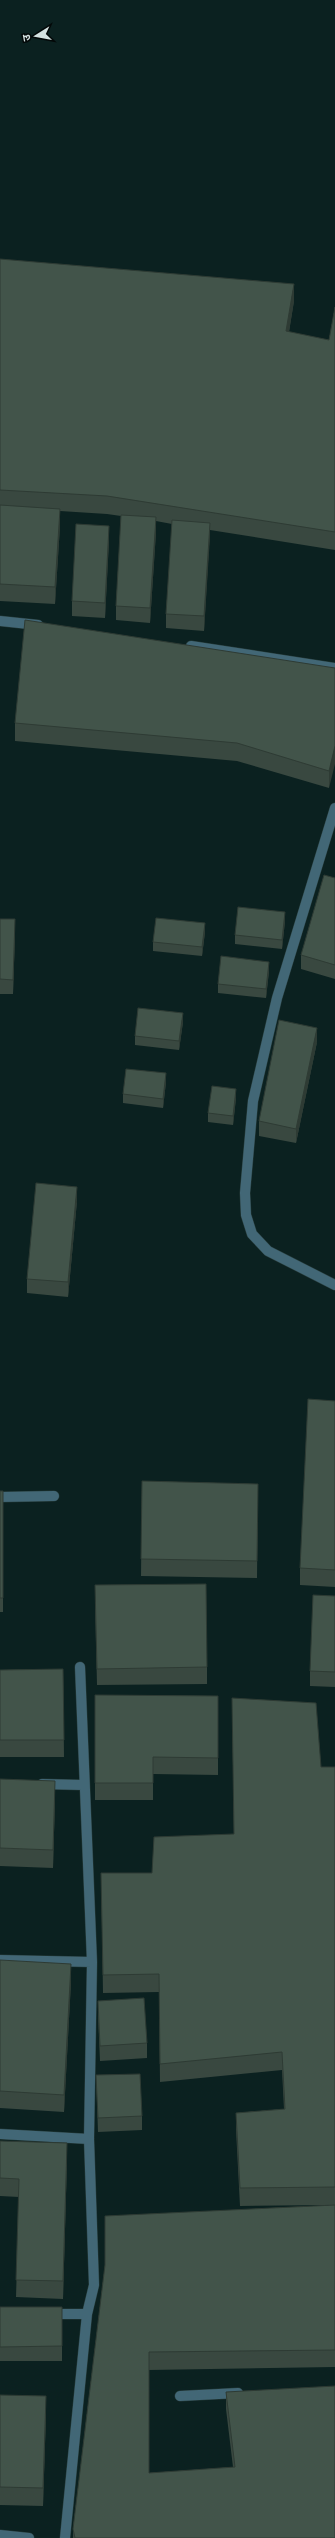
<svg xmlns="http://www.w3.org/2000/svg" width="335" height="2538" viewBox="0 0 335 2538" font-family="Rubik,'Noto Sans Devanagari',sans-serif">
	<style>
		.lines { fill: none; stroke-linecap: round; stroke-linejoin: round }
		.minor-casing { stroke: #273c3b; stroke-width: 11 }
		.minor { stroke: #426776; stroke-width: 10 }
		.wall { fill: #394840 }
		.shaded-wall { fill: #2e3b34 }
		.building { fill: #42544a; stroke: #2e3b34 }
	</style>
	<rect width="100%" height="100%" fill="#0b2120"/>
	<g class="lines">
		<g class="minor-casing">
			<path id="minor" d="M 0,621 L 38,625
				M 191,646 L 335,668
				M 335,808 L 277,998 L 253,1101 L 245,1193 L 246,1215 L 252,1234 L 268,1251 L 335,1285
				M 0,1497 L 54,1496
				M 42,1784 L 83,1785
				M 0,1960 L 92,1962
				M 0,2134 L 89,2139
				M 49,2314 L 87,2314
				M 180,2396 L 238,2393
				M 0,2535 L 29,2538
				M 65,2538 L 87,2314 L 94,2285 L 89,2139 L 92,1962 L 80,1667"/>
		</g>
		<use href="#minor" class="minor"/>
	</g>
	<path class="wall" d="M 0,259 L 294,301 L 289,332 L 329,340 L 335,307 L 335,550 L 210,530 L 204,631 L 166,628 L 166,614 L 172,524 L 156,521 L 156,532 L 150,623 L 116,620 L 116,606 L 121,516 L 107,514 L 60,511 L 60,526 L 55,604 L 0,601 Z
		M 109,540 L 105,618 L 72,616 L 72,601 Z
		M 335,668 L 329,788 L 237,761 L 15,741 L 15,723 Z
		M 335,878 L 335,979 L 301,969 L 301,955 Z
		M 0,919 L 15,933 L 13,994 L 0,994 Z
		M 285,921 L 282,949 L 235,944 L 235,935 Z
		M 205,932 L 202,956 L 153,951 L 153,942 Z
		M 269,971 L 266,998 L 218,993 L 218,984 Z
		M 183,1022 L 179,1050 L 135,1045 L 135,1036 Z
		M 317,1042 L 296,1143 L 259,1136 L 259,1121 Z
		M 166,1082 L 163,1108 L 123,1103 L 123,1094 Z
		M 236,1098 L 233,1125 L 208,1122 L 208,1113 Z
		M 77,1201 L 68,1297 L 27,1293 L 27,1279 Z
		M 335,1401 L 335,1587 L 300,1585 L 300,1568 Z
		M 142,1481 L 258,1484 L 257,1578 L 141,1576 Z
		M 0,1491 L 3,1491 L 3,1612 L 0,1612 Z
		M 335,1596 L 335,1687 L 310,1686 L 310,1671 Z
		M 95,1602 L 207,1667 L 207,1684 L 97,1685 Z
		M 63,1669 L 64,1757 L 0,1757 L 0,1670 Z
		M 95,1695 L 218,1696 L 218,1775 L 153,1774 L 153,1800 L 95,1800 Z
		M 232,1698 L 321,1767 L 335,1767 L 335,2367 L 149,2370 L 149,2473 L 233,2467 L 226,2409 L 226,2392 L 335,2538 L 73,2538 L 73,2529 L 105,2265 L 331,2205 L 240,2206 L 236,2130 L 236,2113 L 284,2109 L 282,2070 L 160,2082 L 159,1992 L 103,1993 L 101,1873 L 152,1873 L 234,1834 Z
		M 0,1779 L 55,1798 L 53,1868 L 0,1866 Z
		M 0,1960 L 71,1982 L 64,2112 L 0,2108 Z
		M 98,2001 L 147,2043 L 147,2058 L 100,2061 L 98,2015 Z
		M 96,2075 L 142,2116 L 142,2130 L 98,2132 Z
		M 0,2141 L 67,2160 L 63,2299 L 16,2297 L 19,2197 L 0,2196 Z
		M 0,2307 L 62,2307 L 62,2361 L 0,2361 Z
		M 0,2395 L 46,2414 L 43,2506 L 0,2505 Z"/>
	<path class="shaded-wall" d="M 294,284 L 294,301 L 286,349 L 286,331 Z
		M 60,509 L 60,526 L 55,604 L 55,587 Z
		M 156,517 L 156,532 L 150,623 L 150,608 Z
		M 210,523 L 210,537 L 204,631 L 204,616 Z
		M 109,526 L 109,540 L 105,618 L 105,603 Z
		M 335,746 L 335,764 L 329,788 L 329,771 Z
		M 285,912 L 285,921 L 282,949 L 282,940 Z
		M 15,919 L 15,933 L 13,994 L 13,980 Z
		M 205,923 L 205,932 L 202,956 L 202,947 Z
		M 269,962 L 269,971 L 266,998 L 266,989 Z
		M 183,1013 L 183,1022 L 179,1050 L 179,1041 Z
		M 317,1028 L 317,1042 L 296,1143 L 296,1129 Z
		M 166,1073 L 166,1082 L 163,1108 L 163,1099 Z
		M 236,1089 L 236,1098 L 233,1125 L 233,1116 Z
		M 77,1187 L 77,1201 L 68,1297 L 68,1282 Z
		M 55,1781 L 55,1798 L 53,1868 L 53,1850 Z
		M 71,1964 L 71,1982 L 64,2112 L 64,2095 Z
		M 67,2143 L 67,2160 L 63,2299 L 63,2281 Z
		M 46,2396 L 46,2414 L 43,2506 L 43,2488 Z"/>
	<path class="building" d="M 0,259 L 294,284 L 286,331 L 329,340 L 335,307 L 335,532 L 107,496 L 0,490 Z
		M 0,505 L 60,509 L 55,587 L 0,584 Z
		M 121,515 L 156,517 L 150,608 L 116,606 Z
		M 172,520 L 210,523 L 204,616 L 166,614 Z
		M 76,524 L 109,526 L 105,603 L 72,601 Z
		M 25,620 L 335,668 L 335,746 L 329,771 L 237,743 L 15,723 Z
		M 324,875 L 335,878 L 335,965 L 301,955 Z
		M 238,907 L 285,912 L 282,940 L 235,935 Z
		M 156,918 L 205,923 L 202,947 L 153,942 Z
		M 0,919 L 15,919 L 13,980 L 0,979 Z
		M 221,956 L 269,962 L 266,989 L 218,984 Z
		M 138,1008 L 183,1013 L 179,1041 L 135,1036 Z
		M 279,1020 L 317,1028 L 296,1129 L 259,1121 Z
		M 126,1069 L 166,1073 L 163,1099 L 123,1094 Z
		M 212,1086 L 236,1089 L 233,1116 L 208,1113 Z
		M 36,1183 L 77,1187 L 68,1282 L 27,1279 Z
		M 308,1399 L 335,1401 L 335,1570 L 300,1568 Z
		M 142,1481 L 258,1484 L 257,1561 L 141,1559 Z
		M 0,1491 L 3,1491 L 3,1598 L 0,1598 Z
		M 206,1584 L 207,1667 L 97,1669 L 95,1585 Z
		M 313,1595 L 335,1596 L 335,1672 L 310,1671 Z
		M 63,1669 L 64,1740 L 0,1740 L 0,1670 Z
		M 95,1695 L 218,1696 L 218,1758 L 153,1757 L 153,1783 L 95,1783 Z
		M 232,1698 L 316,1703 L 321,1767 L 335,1767 L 335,2187 L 240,2188 L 236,2113 L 285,2109 L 282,2052 L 160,2064 L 159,1974 L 103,1975 L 101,1873 L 152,1873 L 154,1837 L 234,1834 Z
		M 0,1779 L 55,1781 L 53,1850 L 0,1848 Z
		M 0,1960 L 71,1964 L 64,2095 L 0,2091 Z
		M 144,1998 L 147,2043 L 100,2046 L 98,2001 Z
		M 140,2074 L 142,2116 L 98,2118 L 96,2075 Z
		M 0,2141 L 67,2143 L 63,2281 L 16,2280 L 19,2179 L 0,2178 Z
		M 335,2205 L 335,2350 L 149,2352 L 149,2473 L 235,2467 L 226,2392 L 335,2386 L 335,2538 L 75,2538 L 73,2529 L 105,2265 L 105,2216 Z
		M 0,2307 L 62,2307 L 62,2346 L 0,2347 Z
		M 0,2395 L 46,2396 L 43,2488 L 0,2487 Z"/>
	<g transform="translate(36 36) rotate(259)" stroke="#030808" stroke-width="3" paint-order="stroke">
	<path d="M0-3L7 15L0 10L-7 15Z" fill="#d4e1e0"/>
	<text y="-6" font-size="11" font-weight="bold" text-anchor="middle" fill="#d4e1e0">उ</text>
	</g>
</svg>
